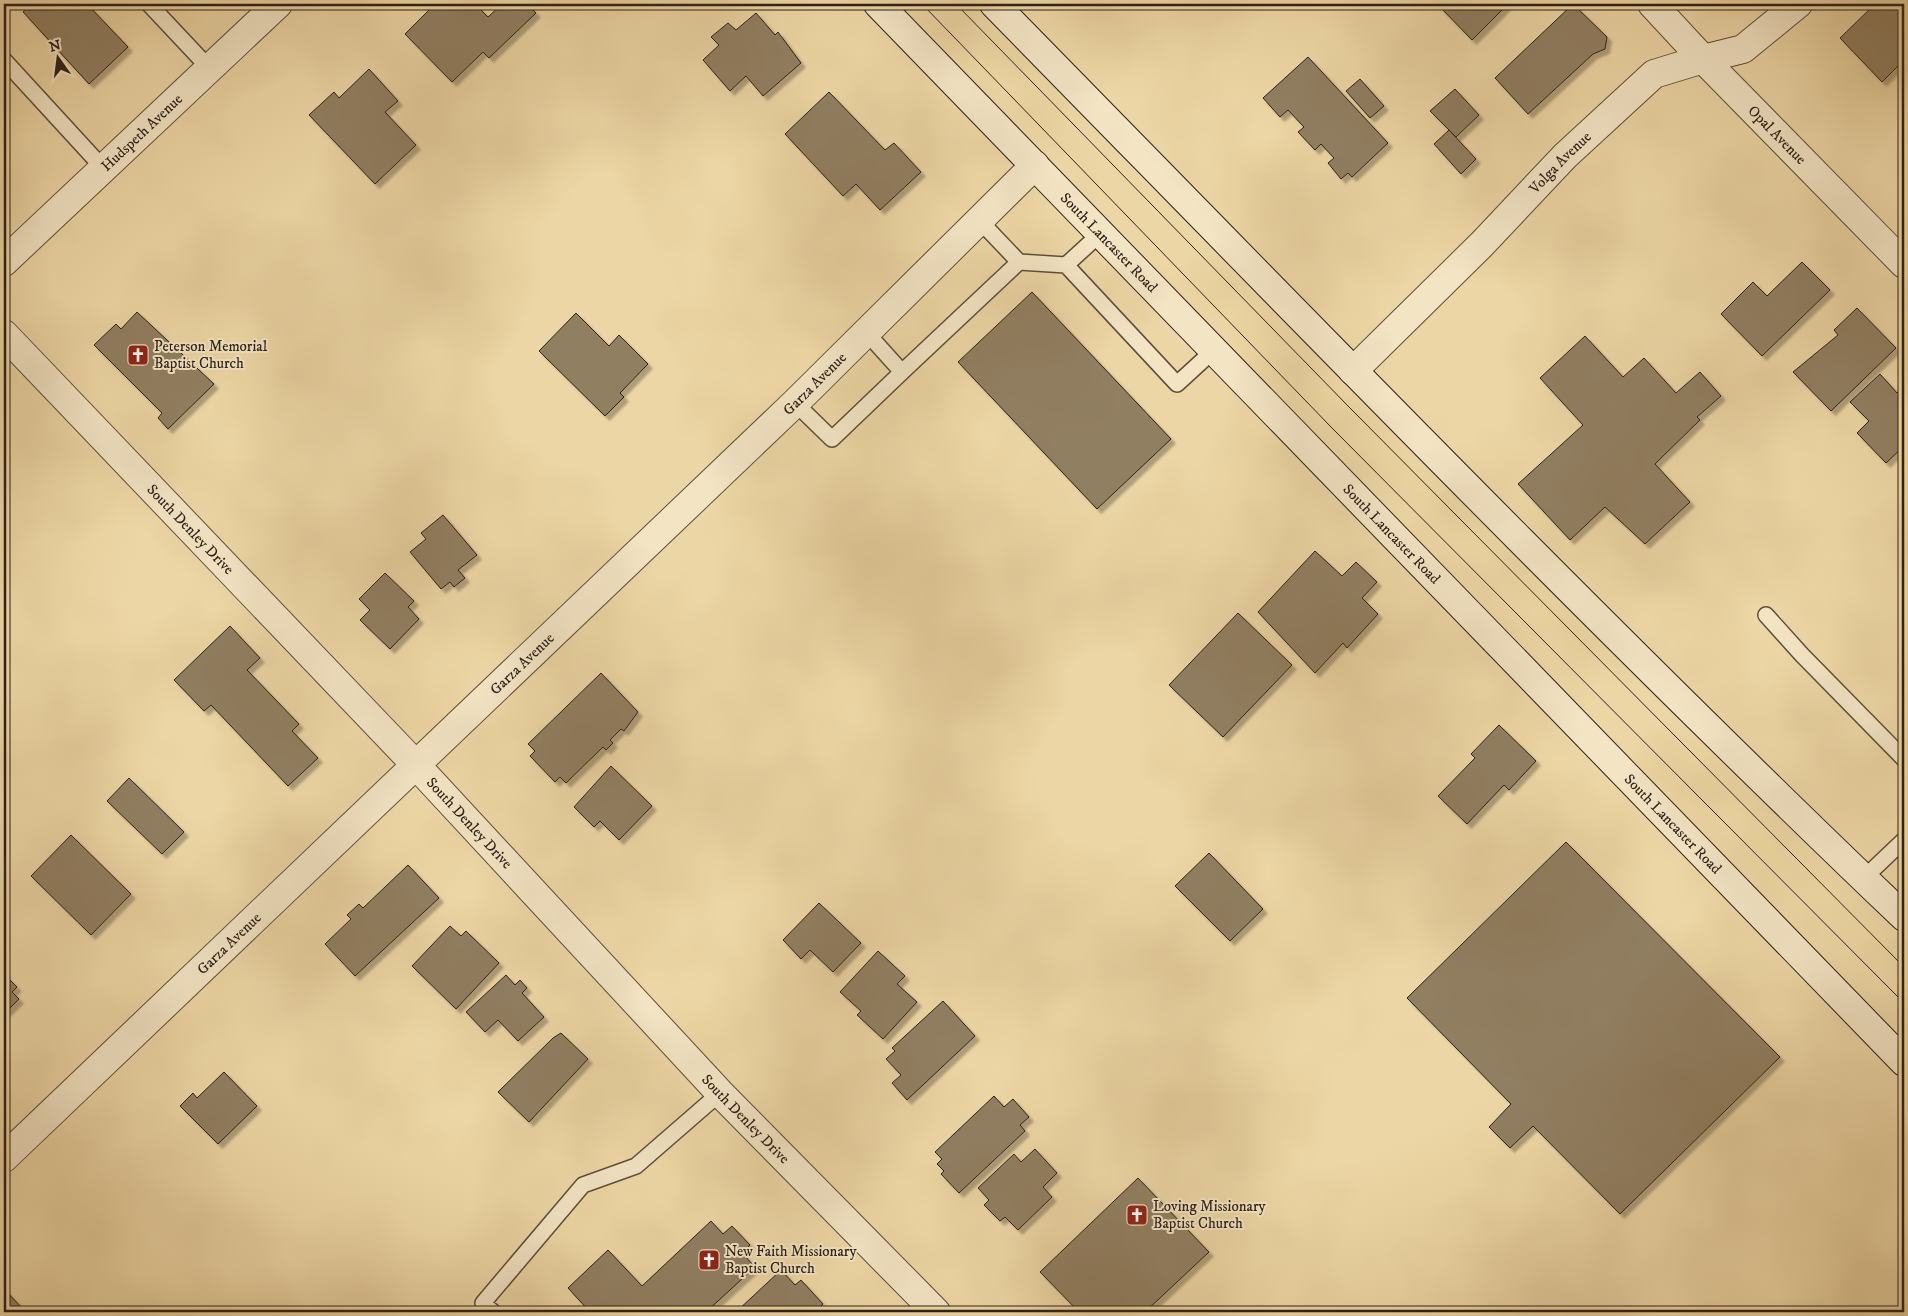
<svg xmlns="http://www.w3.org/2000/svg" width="1908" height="1316" viewBox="0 0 1908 1316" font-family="'IM FELL DW Pica',serif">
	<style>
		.building { fill: #917f62; stroke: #2d2119; filter: url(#shadow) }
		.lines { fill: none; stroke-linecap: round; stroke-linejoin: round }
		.service-casing { stroke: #5d4e3c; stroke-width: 18 }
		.minor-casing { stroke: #5d4e3c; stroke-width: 30 }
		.secondary-casing { stroke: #2d2119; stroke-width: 30 }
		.service { stroke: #f3e4c4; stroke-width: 15 }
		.minor { stroke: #f3e4c4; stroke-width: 28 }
		.secondary { stroke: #f3e4c4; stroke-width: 28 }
		.tram { stroke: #2d2119; stroke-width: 1 }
		.labels { text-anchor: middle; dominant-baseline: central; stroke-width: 4; stroke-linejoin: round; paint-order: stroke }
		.street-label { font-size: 15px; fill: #2d2119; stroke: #f3e4c4 }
		.poi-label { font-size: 15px; fill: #2d2119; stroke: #f3e4c4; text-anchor: start }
	</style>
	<defs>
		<filter id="shadow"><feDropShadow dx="4.5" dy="4.5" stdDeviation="1" flood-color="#0004"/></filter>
	</defs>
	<rect width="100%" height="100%" fill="#edd6a5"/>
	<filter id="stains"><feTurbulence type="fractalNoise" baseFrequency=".004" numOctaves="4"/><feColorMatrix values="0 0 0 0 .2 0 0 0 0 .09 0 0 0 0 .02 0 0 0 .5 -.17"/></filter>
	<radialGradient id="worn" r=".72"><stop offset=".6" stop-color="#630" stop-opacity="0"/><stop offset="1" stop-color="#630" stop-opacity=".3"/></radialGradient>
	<path class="building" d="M 31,4 L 87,4 L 128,47 L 89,84 L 23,12 Z
		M 435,4 L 475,4 L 488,17 L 502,4 L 527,4 L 536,13 L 489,58 L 483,52 L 452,82 L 405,34 Z
		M 1439,4 L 1508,4 L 1472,40 L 1438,5 Z
		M 1573,4 L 1607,37 L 1605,49 L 1593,54 L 1528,114 L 1495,78 Z
		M 1875,4 L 1904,4 L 1904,60 L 1882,82 L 1840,38 Z
		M 756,13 L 775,35 L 778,32 L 801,63 L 763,96 L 746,76 L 730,91 L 703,60 L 719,45 L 711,37 L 728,23 L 736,30 Z
		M 1308,57 L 1388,143 L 1352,177 L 1348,173 L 1341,179 L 1328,163 L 1334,158 L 1321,144 L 1315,150 L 1298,132 L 1304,127 L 1288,110 L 1280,117 L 1263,98 Z
		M 369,69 L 398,101 L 385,112 L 416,145 L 375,184 L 309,115 L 334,92 L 339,98 Z
		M 1360,79 L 1384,106 L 1370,118 L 1346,91 Z
		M 1455,89 L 1479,115 L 1456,137 L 1430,111 Z
		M 829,92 L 885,150 L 894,143 L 921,172 L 880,210 L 856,184 L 843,196 L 785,134 Z
		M 1449,130 L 1476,159 L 1461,174 L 1434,144 Z
		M 1802,262 L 1830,290 L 1762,356 L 1721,314 L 1753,282 L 1767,296 Z
		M 1032,292 L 1171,439 L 1097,509 L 958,362 Z
		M 1857,308 L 1896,348 L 1831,411 L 1793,372 L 1838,335 L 1834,330 Z
		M 137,312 L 214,384 L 168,429 L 158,418 L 162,413 L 94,345 L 116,324 L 121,329 Z
		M 576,313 L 609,346 L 619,335 L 648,364 L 620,393 L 624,397 L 605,416 L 539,351 Z
		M 1585,336 L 1623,377 L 1644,358 L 1676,393 L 1700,372 L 1721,396 L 1697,417 L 1700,420 L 1655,464 L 1690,502 L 1645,544 L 1605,507 L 1570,540 L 1518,484 L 1583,425 L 1540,378 Z
		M 1880,374 L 1897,393 L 1904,389 L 1904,446 L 1886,463 L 1857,433 L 1869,421 L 1850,402 Z
		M 443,515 L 477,555 L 458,570 L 465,578 L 454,587 L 450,582 L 441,589 L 410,552 L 426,539 L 421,533 Z
		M 1315,551 L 1342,576 L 1356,562 L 1377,582 L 1362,598 L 1378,614 L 1347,648 L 1343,643 L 1315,673 L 1258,612 Z
		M 385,573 L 414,601 L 408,607 L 419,619 L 390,649 L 360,620 L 370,610 L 359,599 Z
		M 1238,613 L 1292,665 L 1223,737 L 1169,685 Z
		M 230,626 L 260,658 L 247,670 L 299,724 L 292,731 L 318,758 L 288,786 L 211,705 L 204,711 L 174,680 Z
		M 601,673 L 638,712 L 624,731 L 621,729 L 610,740 L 613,743 L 606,750 L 603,747 L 566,783 L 560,777 L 555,782 L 530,756 L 535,751 L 528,744 Z
		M 1499,725 L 1536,761 L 1509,790 L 1504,785 L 1467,824 L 1438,796 L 1475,758 L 1471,754 Z
		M 611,766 L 652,806 L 619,840 L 600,821 L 594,827 L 574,807 Z
		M 129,778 L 184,832 L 162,854 L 107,801 Z
		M 71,835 L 131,894 L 91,935 L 31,876 Z
		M 1566,842 L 1780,1057 L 1620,1214 L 1533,1126 L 1510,1148 L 1489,1127 L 1511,1104 L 1407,998 Z
		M 1209,853 L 1263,909 L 1230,941 L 1175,886 Z
		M 408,865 L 439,898 L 355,976 L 325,944 L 351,919 L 347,915 L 359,904 L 363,908 Z
		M 819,903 L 861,943 L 833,972 L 810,950 L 801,959 L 783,940 Z
		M 450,926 L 461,936 L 466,931 L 499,963 L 456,1009 L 412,966 Z
		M 878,951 L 905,976 L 897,984 L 917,1002 L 883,1039 L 857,1015 L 861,1011 L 840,992 Z
		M 4,974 L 17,987 L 12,992 L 19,999 L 6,1012 L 4,1009 Z
		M 506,975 L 515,985 L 520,980 L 527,988 L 522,993 L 544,1017 L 518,1041 L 498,1020 L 485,1032 L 466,1012 Z
		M 943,1001 L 975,1036 L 907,1100 L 892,1083 L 901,1075 L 886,1059 L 895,1051 L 892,1048 Z
		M 561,1033 L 588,1059 L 529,1122 L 498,1092 L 553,1038 Z
		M 224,1072 L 257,1106 L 218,1144 L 180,1106 L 193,1093 L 197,1098 Z
		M 994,1096 L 1004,1107 L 1013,1099 L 1029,1117 L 1020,1125 L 1025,1131 L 959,1193 L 941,1174 L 944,1171 L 937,1164 L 942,1159 L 935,1152 Z
		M 1035,1149 L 1057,1173 L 1043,1187 L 1052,1197 L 1018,1230 L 1005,1217 L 1000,1221 L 984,1205 L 989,1200 L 978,1188 L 1014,1154 L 1021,1162 Z
		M 1138,1178 L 1209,1252 L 1145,1312 L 1079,1312 L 1040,1272 Z
		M 711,1221 L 723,1234 L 732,1226 L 750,1245 L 742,1253 L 755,1267 L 706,1312 L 590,1312 L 568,1288 L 608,1250 L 642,1286 Z
		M 781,1270 L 795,1285 L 801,1280 L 823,1304 L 816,1311 L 817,1312 L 736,1312 Z
		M 4,1289 L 26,1312 L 4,1312 Z"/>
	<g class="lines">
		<g class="service-casing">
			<path id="service" d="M 149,4 L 210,69
				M 4,60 L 104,169
				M 1019,262 L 1066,265 L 1101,233
				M 1066,265 L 1177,384 L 1214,350
				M 902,372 L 1019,262 L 979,220
				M 795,403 L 832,439 L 902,372 L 866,332
				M 1766,615 L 1802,655 L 1904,759
				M 1864,878 L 1904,840
				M 493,1312 L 483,1303 L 583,1185 L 636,1166 L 720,1093"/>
		</g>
		<g class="minor-casing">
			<g id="minor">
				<path id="s1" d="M 1652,4 L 1703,59 L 1904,264"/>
				<path id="s2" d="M 4,262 L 278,4"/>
				<path id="s3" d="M 4,334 L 415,764 L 720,1093 L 936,1312"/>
				<path id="s4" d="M 1353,371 L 1482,244 L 1565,156 L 1654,74 L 1703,59 L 1743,49 L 1798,4"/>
				<path id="s5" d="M 4,1158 L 795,403 L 1035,165"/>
			</g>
		</g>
		<g class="secondary-casing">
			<g id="secondary">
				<path id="s6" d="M 878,4 L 1904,1062"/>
				<path d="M 994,4 C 1295,311 1593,620 1904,917"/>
			</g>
		</g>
		<use href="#service" class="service"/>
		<use href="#minor" class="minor"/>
		<use href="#secondary" class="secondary"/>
		<path class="tram" d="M 922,4 L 1331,427 L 1904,1003
			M 956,4 L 1350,408 L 1904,967"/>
	</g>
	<defs>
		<g id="church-square" transform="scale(1.125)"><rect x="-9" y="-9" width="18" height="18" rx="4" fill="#8f2418" stroke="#f3e4c4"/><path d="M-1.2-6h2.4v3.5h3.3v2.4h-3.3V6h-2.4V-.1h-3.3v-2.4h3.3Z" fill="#fff"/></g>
	</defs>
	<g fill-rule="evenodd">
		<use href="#church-square" x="138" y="355"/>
		<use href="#church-square" x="1137" y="1215"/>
		<use href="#church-square" x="709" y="1260"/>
	</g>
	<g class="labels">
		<g class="street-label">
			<text stroke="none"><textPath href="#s2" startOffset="189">Hudspeth Avenue</textPath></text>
			<text stroke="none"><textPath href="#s1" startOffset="181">Opal Avenue</textPath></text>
			<text stroke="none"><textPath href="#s4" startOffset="294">Volga Avenue</textPath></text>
			<text stroke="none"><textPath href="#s6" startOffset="332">South Lancaster Road</textPath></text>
			<text stroke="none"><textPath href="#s5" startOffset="1121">Garza Avenue</textPath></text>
			<text stroke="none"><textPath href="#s3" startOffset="270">South Denley Drive</textPath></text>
			<text stroke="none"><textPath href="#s6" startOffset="738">South Lancaster Road</textPath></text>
			<text stroke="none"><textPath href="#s5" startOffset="716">Garza Avenue</textPath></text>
			<text stroke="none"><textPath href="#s3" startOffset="675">South Denley Drive</textPath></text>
			<text stroke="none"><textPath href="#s6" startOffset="1142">South Lancaster Road</textPath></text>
			<text stroke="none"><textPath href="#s5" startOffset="311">Garza Avenue</textPath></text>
			<text stroke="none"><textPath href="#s3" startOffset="1080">South Denley Drive</textPath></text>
		</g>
		<g class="poi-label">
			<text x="154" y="346">Peterson Memorial<tspan x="154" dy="17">Baptist Church</tspan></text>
			<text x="1153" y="1206">Loving Missionary<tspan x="1153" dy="17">Baptist Church</tspan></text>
			<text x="725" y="1251">New Faith Missionary<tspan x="725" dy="17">Baptist Church</tspan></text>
		</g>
	</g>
	<rect width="1908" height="1316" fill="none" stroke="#edd6a5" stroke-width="20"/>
	<rect x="5" y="5" width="1898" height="1306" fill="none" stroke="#2d2119" stroke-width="2.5"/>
	<rect x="10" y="10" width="1888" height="1296" fill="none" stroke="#2d2119"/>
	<g transform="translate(58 58) rotate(346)" stroke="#f3e4c4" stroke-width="4" paint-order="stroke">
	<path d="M0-4L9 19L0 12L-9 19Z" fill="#2d2119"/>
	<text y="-8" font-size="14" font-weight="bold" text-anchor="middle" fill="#2d2119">N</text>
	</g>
	<rect width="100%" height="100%" filter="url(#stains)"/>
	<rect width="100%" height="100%" fill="url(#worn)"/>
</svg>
